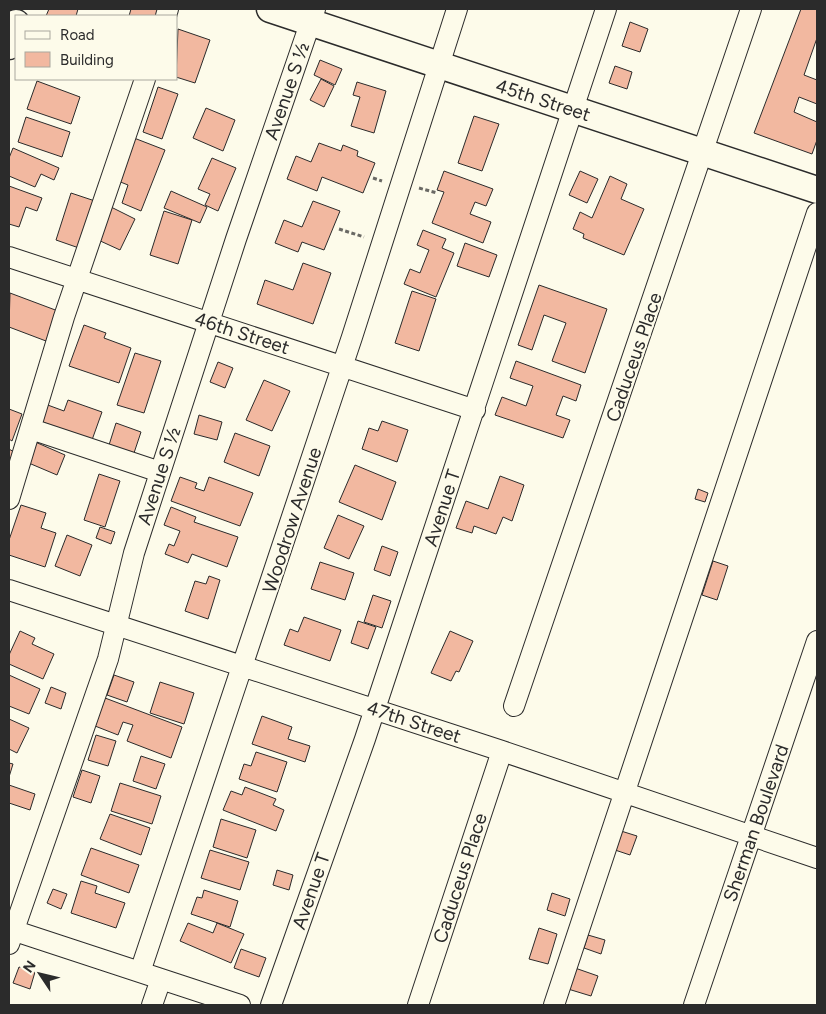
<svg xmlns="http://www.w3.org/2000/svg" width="826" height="1014" viewBox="0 0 826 1014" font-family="Figtree,sans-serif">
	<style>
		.building { fill: #f2b8a0; stroke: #2b2b2b }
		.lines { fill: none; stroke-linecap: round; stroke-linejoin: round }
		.minor-casing { stroke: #2b2b2b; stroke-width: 22 }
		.major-casing { stroke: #2b2b2b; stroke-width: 29 }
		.path { stroke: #6a6964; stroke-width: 3; stroke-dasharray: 4 2.5; stroke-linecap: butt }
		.minor { stroke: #fdfbea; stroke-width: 20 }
		.major { stroke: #fdfbea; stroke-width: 26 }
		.labels { text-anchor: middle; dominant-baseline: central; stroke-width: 4; stroke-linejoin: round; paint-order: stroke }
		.street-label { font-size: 19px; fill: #2b2b2b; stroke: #fdfbea }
	</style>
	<rect width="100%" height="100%" fill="#fdfbea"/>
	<path class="building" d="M 49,9 L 78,9 L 76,16 L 46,16 Z
		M 131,9 L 162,9 L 159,16 L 129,16 Z
		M 801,9 L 817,9 L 817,38 L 804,75 L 817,80 L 817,104 L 799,97 L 794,112 L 817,122 L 817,140 L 812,154 L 754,133 Z
		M 630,22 L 648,29 L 640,52 L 622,46 Z
		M 178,29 L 210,40 L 195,83 L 176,77 Z
		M 320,60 L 342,69 L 335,85 L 314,75 Z
		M 615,66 L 632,72 L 627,89 L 609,83 Z
		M 321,79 L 334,86 L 324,107 L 310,100 Z
		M 37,81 L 80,97 L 71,124 L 27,109 Z
		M 357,82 L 386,91 L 374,133 L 351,126 L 360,97 L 353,95 Z
		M 158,87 L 178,94 L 162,139 L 143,132 Z
		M 206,108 L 235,120 L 223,151 L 193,138 Z
		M 474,116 L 499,124 L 482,171 L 458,163 Z
		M 26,117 L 70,132 L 62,157 L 18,142 Z
		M 134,138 L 165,150 L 141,211 L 122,203 L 128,185 L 118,181 Z
		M 319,143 L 341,151 L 343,145 L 358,151 L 357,156 L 375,163 L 363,193 L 322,177 L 317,191 L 287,179 L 296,156 L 311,162 Z
		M 13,148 L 59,168 L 54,180 L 41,174 L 35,187 L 9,176 L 9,158 Z
		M 212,158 L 236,168 L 218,211 L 205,205 L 210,194 L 198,189 Z
		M 444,171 L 493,189 L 486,206 L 475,202 L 470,214 L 491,222 L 483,243 L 432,223 L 444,192 L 437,190 Z
		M 580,171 L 598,179 L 587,203 L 569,195 Z
		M 610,176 L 627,184 L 621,199 L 644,209 L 624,255 L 583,238 L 584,234 L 573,229 L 580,212 L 592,218 Z
		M 9,186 L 42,198 L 37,211 L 26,207 L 19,227 L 9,224 Z
		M 171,191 L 207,207 L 200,223 L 164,208 Z
		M 71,193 L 95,201 L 79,248 L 56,240 Z
		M 313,201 L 340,211 L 324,250 L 302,242 L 298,252 L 275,243 L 284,220 L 302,227 Z
		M 111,207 L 135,219 L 120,250 L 96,239 Z
		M 164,211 L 192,220 L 178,264 L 150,255 Z
		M 423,230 L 446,239 L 442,248 L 454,253 L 436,297 L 404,284 L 410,269 L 420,273 L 429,250 L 417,245 Z
		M 465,243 L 497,255 L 489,277 L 457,266 Z
		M 303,263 L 331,273 L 313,324 L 257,304 L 265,280 L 293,290 Z
		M 539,285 L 607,309 L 585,373 L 552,361 L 566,323 L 544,315 L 532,350 L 518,345 Z
		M 412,291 L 436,299 L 419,351 L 395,343 Z
		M 10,293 L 58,311 L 46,341 L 9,327 Z
		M 84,325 L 106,333 L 104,338 L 131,348 L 119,383 L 69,366 Z
		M 135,353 L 161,361 L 144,413 L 117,405 Z
		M 516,361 L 581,385 L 576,401 L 563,396 L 556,415 L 570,420 L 563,438 L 495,415 L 502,397 L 526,406 L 533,386 L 510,378 Z
		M 218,362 L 233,368 L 225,388 L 210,382 Z
		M 264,380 L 290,391 L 272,431 L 246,420 Z
		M 68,400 L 102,412 L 92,440 L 39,421 L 45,404 L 64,411 Z
		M 9,409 L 22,414 L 12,441 L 9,439 Z
		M 199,415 L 222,422 L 217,440 L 194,434 Z
		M 382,421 L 408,430 L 397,462 L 362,449 L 369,428 L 378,431 Z
		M 116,423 L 141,432 L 134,453 L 109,445 Z
		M 235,433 L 270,446 L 259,476 L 224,462 Z
		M 33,441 L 65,455 L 57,475 L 24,461 Z
		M 9,449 L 14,452 L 9,462 Z
		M 355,465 L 396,482 L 382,520 L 339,502 Z
		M 99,474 L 120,481 L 105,527 L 84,520 Z
		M 500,476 L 524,485 L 512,521 L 503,517 L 496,534 L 474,526 L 472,533 L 456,528 L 466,501 L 488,509 Z
		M 180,477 L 197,483 L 195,488 L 204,491 L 209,477 L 253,493 L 240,526 L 171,501 Z
		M 698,489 L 708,493 L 705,502 L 695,499 Z
		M 21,505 L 46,513 L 41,528 L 56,533 L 45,567 L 9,555 L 9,540 Z
		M 171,507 L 196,517 L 194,522 L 238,537 L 227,567 L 192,554 L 188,563 L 165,554 L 169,544 L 174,546 L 180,531 L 164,525 Z
		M 338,515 L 364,526 L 349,559 L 324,548 Z
		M 100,527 L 115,532 L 111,544 L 96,538 Z
		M 67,535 L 92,545 L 80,576 L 55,566 Z
		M 382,546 L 398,552 L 390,576 L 374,570 Z
		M 713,561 L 728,566 L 717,600 L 702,595 Z
		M 320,562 L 354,573 L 345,600 L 311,589 Z
		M 209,576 L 220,580 L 208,619 L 185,611 L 195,581 L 206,584 Z
		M 373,595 L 391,601 L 382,628 L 364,622 Z
		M 304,617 L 341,630 L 330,661 L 284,645 L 290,629 L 298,632 Z
		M 358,621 L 376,627 L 368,649 L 351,643 Z
		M 20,631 L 35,638 L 32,644 L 54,654 L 43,679 L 9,664 L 9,655 Z
		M 450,631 L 473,641 L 459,672 L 456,671 L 451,681 L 431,673 Z
		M 9,675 L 40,689 L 29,714 L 9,706 Z
		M 114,675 L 134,682 L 127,702 L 107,695 Z
		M 160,682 L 194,693 L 184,724 L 150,713 Z
		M 51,687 L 66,693 L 61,709 L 45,703 Z
		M 105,698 L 182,727 L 171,758 L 127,741 L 133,725 L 123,722 L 118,735 L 95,726 Z
		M 262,716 L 292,727 L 288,739 L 310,746 L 305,762 L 252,744 Z
		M 9,719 L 29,728 L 17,753 L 9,749 Z
		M 96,735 L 116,741 L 108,766 L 88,760 Z
		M 256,752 L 287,762 L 277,792 L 239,779 L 244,764 L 251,766 Z
		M 141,756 L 165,764 L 156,789 L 133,781 Z
		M 9,763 L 13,764 L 9,777 Z
		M 82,770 L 100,776 L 91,803 L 73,797 Z
		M 120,783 L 161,796 L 152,824 L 111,811 Z
		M 9,785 L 35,794 L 30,810 L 9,803 Z
		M 245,787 L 276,799 L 273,805 L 284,810 L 276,831 L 223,810 L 231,791 L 242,795 Z
		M 110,814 L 150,828 L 141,855 L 100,839 Z
		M 221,819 L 256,830 L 247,858 L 213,847 Z
		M 621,831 L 637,836 L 630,855 L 615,850 Z
		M 91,848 L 139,865 L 129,893 L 81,875 Z
		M 210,850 L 249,862 L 240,890 L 201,878 Z
		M 277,870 L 293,875 L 289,890 L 273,885 Z
		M 81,881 L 97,886 L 95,893 L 125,903 L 116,928 L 71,913 Z
		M 53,889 L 67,894 L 61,909 L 47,903 Z
		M 204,890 L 238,901 L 230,927 L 191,914 L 197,897 L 202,898 Z
		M 552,893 L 570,899 L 565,916 L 547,910 Z
		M 188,923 L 213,933 L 217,923 L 244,934 L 231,963 L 180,941 Z
		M 539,928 L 557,934 L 548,964 L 529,959 Z
		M 588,935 L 605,940 L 601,954 L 584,948 Z
		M 241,949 L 266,958 L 259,977 L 234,968 Z
		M 19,967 L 35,972 L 30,989 L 13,983 Z
		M 575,968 L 598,976 L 591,996 L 568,989 Z"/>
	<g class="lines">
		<g class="minor-casing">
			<path id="minor" d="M 166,16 L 168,9
				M 9,257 L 475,410
				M 31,429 L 160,472
				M 9,499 L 64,317 L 145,79
				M 9,590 L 502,751 L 817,858
				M 514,706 L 751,9
				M 9,929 L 240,1005
				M 9,944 L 108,659 L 134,553 L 236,239 L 315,9
				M 140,972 L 352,337 L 457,9
				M 152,1005 L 161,979
				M 271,1005 L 365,739 L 606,9
				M 418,1005 L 502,751
				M 554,1005 L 817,213
				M 694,1005 L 817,641"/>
		</g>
		<g class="major-casing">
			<path id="major" d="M 270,9 L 817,190
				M 9,46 L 16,23"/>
		</g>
		<path class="path" d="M 373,178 L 382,181
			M 419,188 L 437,193
			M 339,229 L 364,237"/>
		<use href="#minor" class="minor"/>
		<use href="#major" class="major"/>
	</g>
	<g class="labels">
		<g class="street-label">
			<text transform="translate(287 91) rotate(-71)">Avenue S ½</text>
			<text transform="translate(543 100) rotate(18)">45th Street</text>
			<text transform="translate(242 333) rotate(18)">46th Street</text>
			<text transform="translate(634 357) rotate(-71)">Caduceus Place</text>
			<text transform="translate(159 476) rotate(-72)">Avenue S ½</text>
			<text transform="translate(442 508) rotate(-72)">Avenue T</text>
			<text transform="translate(292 520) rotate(-72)">Woodrow Avenue</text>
			<text transform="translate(414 722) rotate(18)">47th Street</text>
			<text transform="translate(756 823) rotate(-71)">Sherman Boulevard</text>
			<text transform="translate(460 878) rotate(-72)">Caduceus Place</text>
			<text transform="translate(311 891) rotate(-71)">Avenue T</text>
		</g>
	</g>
	<rect width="826" height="1014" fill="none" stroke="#2b2b2b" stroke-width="20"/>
	<rect x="15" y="15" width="162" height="65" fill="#fdfbea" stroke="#a9a89e"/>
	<rect x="25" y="31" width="25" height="8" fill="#fdfbea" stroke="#a9a89e"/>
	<text x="60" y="40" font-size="15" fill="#2b2b2b">Road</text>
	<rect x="25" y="52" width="25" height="15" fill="#f2b8a0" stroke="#a9a89e"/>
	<text x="60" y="65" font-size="15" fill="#2b2b2b">Building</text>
	<g transform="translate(40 974) rotate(305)" stroke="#fdfbea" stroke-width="4" paint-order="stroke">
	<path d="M0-4L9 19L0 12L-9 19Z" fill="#2b2b2b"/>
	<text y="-8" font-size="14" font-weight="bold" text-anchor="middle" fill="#2b2b2b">N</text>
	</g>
</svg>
